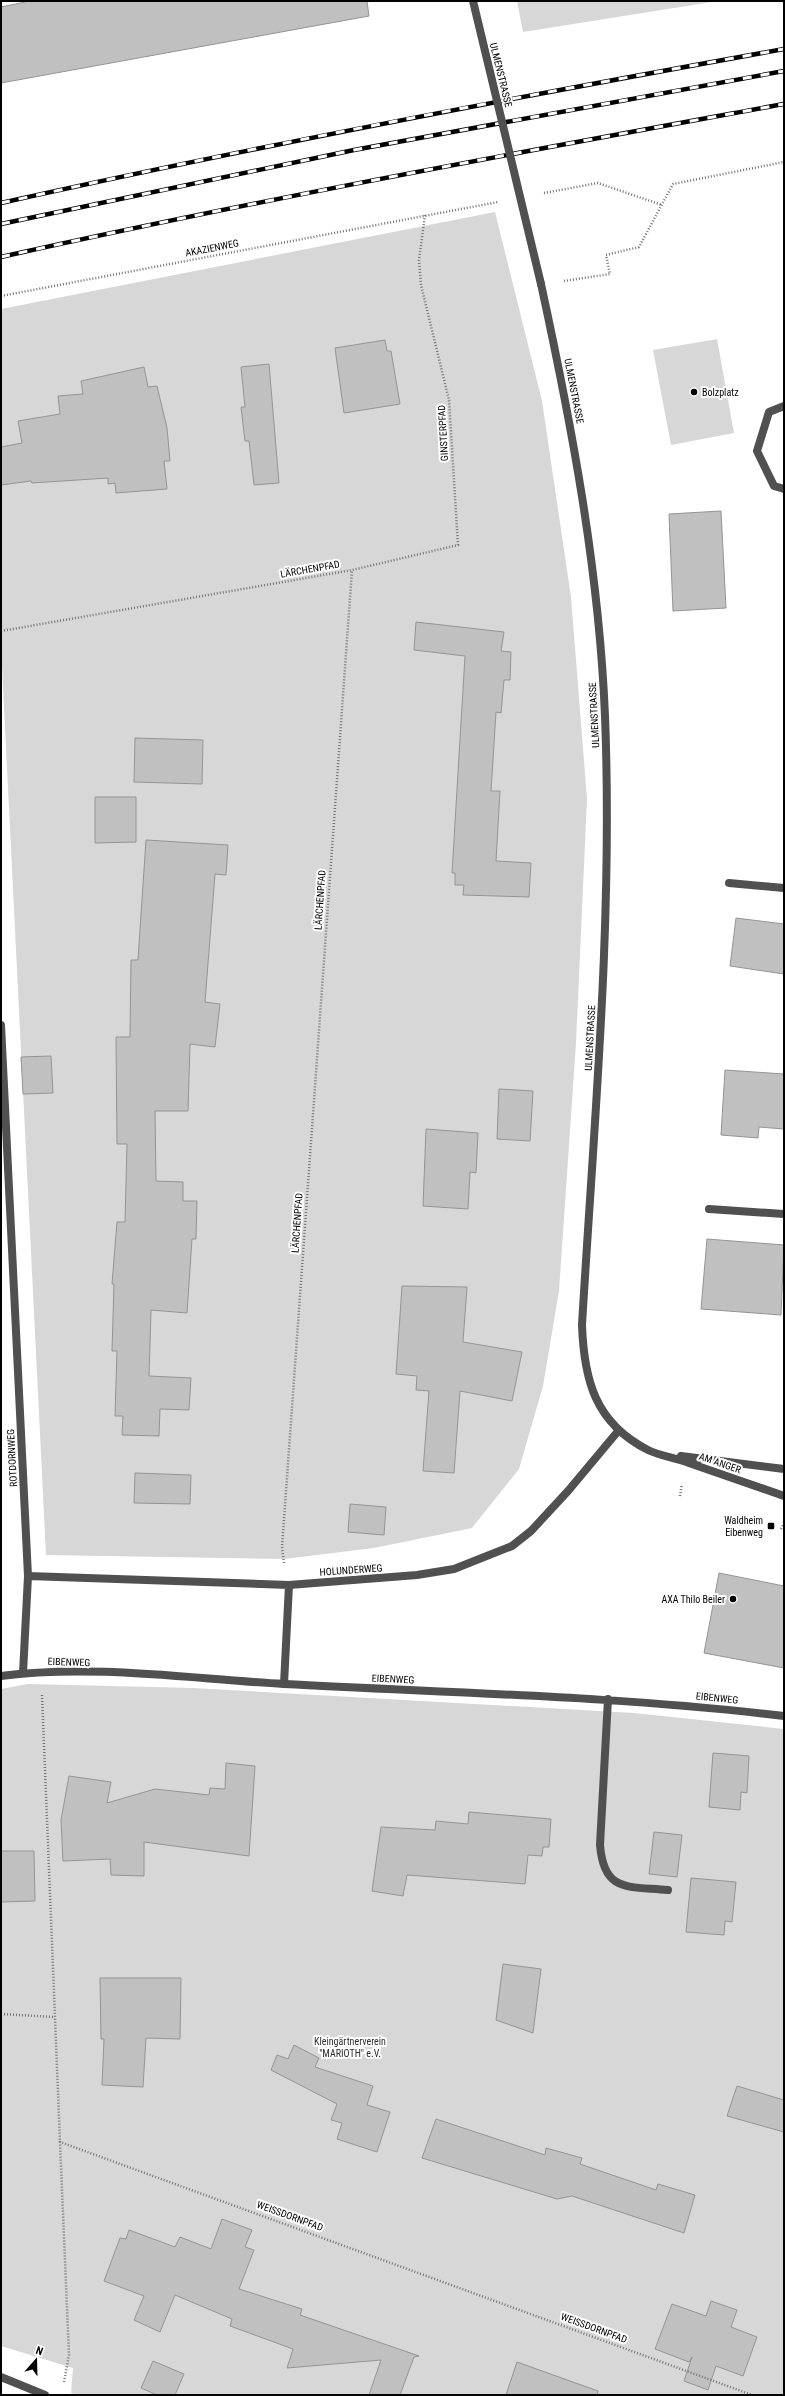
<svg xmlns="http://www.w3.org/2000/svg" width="785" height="2396" viewBox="0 0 785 2396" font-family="'Roboto Condensed',sans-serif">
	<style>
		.green { fill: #d7d7d7 }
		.building { fill: #c0c0c0; stroke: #949494 }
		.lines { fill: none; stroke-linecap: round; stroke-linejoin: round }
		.path { stroke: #727272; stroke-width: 2.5; stroke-dasharray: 1 2; stroke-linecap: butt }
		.service { stroke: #505050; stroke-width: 8 }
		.minor { stroke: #505050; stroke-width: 8 }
		.rail-casing { stroke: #000; stroke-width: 4.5 }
		.rail { stroke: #fff; stroke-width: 3; stroke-dasharray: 9; stroke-linecap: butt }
		.minor-bridge { stroke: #505050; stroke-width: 8 }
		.poi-dot { fill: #000; stroke: #fff; stroke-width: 1.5 }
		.labels { text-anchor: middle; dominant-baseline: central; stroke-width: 4; stroke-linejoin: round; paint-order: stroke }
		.street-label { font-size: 10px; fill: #000; stroke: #fff }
		.poi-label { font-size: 10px; fill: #000; stroke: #fff; text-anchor: end }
		.park-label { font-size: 10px; fill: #2e2e2e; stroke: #fff }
	</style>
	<rect width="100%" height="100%" fill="#fff"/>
	<path class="green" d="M 517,1 L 718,1 L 523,32 Z
		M 495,212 L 542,401 L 571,597 L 587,799 L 576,1043 L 559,1291 L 543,1386 L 519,1469 L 472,1528 L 374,1548 L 284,1559 L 46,1555 L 1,647 L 1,309 Z
		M 717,339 L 734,433 L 671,445 L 653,350 Z
		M 28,1684 L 193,1688 L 634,1713 L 784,1729 L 784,2395 L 78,2395 L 71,2393 L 73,2368 L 1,2346 L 1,1689 Z"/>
	<path class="building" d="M 30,1 L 367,1 L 369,16 L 1,83 L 1,7 Z
		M 385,340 L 387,351 L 391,351 L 400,404 L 344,413 L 335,348 Z
		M 269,364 L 279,483 L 254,485 L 249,441 L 245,441 L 241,407 L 245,407 L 241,367 Z
		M 144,367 L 148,387 L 157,386 L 167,428 L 170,461 L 164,461 L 167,489 L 116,493 L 115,483 L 108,484 L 108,478 L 32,483 L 31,481 L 1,485 L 1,447 L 22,443 L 18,421 L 60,414 L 58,396 L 83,394 L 81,381 Z
		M 721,511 L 726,608 L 673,611 L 669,514 Z
		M 416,622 L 504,632 L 501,651 L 511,652 L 510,680 L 504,680 L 501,713 L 496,712 L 491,791 L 500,791 L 496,861 L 531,863 L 529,897 L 463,895 L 464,885 L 455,885 L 455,873 L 452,873 L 465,656 L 414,650 Z
		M 135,738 L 203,740 L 202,784 L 134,782 Z
		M 95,797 L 136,797 L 136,842 L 95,843 Z
		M 146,840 L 228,845 L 226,875 L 215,874 L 205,1002 L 220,1004 L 215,1047 L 190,1044 L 188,1111 L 155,1111 L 156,1181 L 183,1182 L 183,1201 L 197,1201 L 196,1239 L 192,1239 L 187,1313 L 151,1310 L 149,1376 L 191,1378 L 189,1410 L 160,1409 L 159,1436 L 122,1435 L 123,1416 L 115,1416 L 117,1351 L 112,1351 L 114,1284 L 112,1284 L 117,1222 L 125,1222 L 127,1144 L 117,1144 L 116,1037 L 130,1037 L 131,960 L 138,960 Z
		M 736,918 L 784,924 L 784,974 L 730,966 Z
		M 51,1056 L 53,1093 L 23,1094 L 21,1057 Z
		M 725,1070 L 784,1074 L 784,1129 L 759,1127 L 758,1138 L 721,1135 Z
		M 499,1089 L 533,1091 L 530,1141 L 497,1139 Z
		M 426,1129 L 478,1133 L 476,1173 L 470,1172 L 468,1209 L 423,1206 Z
		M 707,1239 L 784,1245 L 781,1315 L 701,1309 Z
		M 402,1286 L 467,1287 L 463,1342 L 522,1352 L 512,1401 L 460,1391 L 454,1473 L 423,1471 L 429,1391 L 416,1390 L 417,1376 L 396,1374 Z
		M 135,1473 L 191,1475 L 190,1504 L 134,1503 Z
		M 350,1504 L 386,1507 L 384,1535 L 348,1532 Z
		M 719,1573 L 784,1586 L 784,1668 L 704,1653 Z
		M 713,1753 L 749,1756 L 747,1793 L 741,1792 L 740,1810 L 709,1807 Z
		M 226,1763 L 255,1766 L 249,1856 L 144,1842 L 144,1876 L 111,1875 L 110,1859 L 63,1861 L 61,1820 L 69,1776 L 111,1782 L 107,1803 L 155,1789 L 209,1795 L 210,1788 L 225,1789 Z
		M 469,1812 L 551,1819 L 549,1847 L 543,1847 L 542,1856 L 528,1855 L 525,1884 L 407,1875 L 403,1896 L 372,1891 L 381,1827 L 435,1830 L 436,1821 L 468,1824 Z
		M 654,1832 L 682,1835 L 677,1877 L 649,1874 Z
		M 1,1851 L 34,1851 L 35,1901 L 1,1902 Z
		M 691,1878 L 736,1882 L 732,1922 L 725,1921 L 724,1935 L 686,1932 Z
		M 503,1964 L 541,1969 L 533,2033 L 496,2020 Z
		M 100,1978 L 181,1978 L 180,2039 L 146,2038 L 143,2087 L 102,2085 L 104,2039 L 101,2039 Z
		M 294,2045 L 319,2058 L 315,2067 L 373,2086 L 367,2105 L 390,2112 L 377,2152 L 337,2139 L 342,2123 L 331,2120 L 337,2104 L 271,2070 L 277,2055 L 288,2059 Z
		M 737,2086 L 784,2100 L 784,2132 L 727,2116 Z
		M 436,2119 L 545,2155 L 546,2148 L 582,2158 L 580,2164 L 656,2190 L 658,2184 L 695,2195 L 684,2233 L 572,2196 L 557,2199 L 422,2158 Z
		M 222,2219 L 252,2230 L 245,2247 L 254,2250 L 239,2289 L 302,2309 L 300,2315 L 419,2356 L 414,2357 L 400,2395 L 369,2395 L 381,2360 L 287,2368 L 293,2349 L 230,2326 L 232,2319 L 175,2295 L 160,2332 L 134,2320 L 144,2296 L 104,2281 L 120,2238 L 126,2239 L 129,2230 L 175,2247 L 180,2237 L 211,2249 Z
		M 711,2301 L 737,2310 L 731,2327 L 757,2337 L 743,2376 L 716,2366 L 708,2390 L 684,2381 L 692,2357 L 689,2362 L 655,2349 L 672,2304 L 706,2316 Z
		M 153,2361 L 184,2374 L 175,2395 L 157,2395 L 141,2388 Z
		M 517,2362 L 598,2391 L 597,2395 L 506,2395 Z"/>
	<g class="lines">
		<path class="path" d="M 544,193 L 598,183 L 662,205
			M 564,281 L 610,274 L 606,255 L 639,247 L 673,184 L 784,162
			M 1,296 L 498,202
			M 1,631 L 352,570 L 458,545 L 449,400 L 421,285 L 419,260 L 425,215
			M 680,1496 L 682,1484
			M 781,1529 L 784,1523
			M 284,1563 L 282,1547 L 352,570
			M 42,1695 L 60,2142
			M 1,2014 L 55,2017
			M 64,2382 L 69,2355 L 60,2142 L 752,2395"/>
		<path class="service" d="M 1,1676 C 93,1664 191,1679 284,1684 C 451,1693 618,1696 784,1716
			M 608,1699 L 600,1845 C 604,1893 628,1886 668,1890"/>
		<path class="minor" d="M 541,284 C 572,427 599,570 605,716 C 613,920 594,1122 582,1325 C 584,1380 595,1423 648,1450 C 660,1456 676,1458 689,1463 C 721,1474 752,1485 784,1496
			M 784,406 L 769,412 L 757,451 L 774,486 L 784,489
			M 729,883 L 784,888
			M 1,1025 L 28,1576 L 23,1673
			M 709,1209 L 784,1214
			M 681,1456 L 784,1469
			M 28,1576 L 289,1585 L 417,1575 L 454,1569 L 512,1546 L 531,1531 L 568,1491 L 619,1430
			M 284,1684 L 289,1585
			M 1,2377 L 45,2395"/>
		<g class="rail-casing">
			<path id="rail" d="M 1,203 C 261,145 522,96 784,49
				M 1,224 L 354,150 L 784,71
				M 1,257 C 261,199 522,152 784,104"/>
		</g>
		<use href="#rail" class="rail"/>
		<path class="minor-bridge" d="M 473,1 L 541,284"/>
	</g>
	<g class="poi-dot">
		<circle cx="694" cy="392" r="4"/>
		<rect x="767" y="1522" width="8" height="8" rx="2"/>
		<circle cx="733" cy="1599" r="4"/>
	</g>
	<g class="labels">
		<g class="street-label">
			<text transform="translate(501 75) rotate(76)">ULMENSTRASSE</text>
			<text transform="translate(212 248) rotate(-11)">AKAZIENWEG</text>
			<text transform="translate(574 391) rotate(79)">ULMENSTRASSE</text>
			<text transform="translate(443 433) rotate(-93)">GINSTERPFAD</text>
			<text transform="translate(310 569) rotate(-10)">LÄRCHENPFAD</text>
			<text transform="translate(594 715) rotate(-93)">ULMENSTRASSE</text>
			<text transform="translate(320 900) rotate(-86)">LÄRCHENPFAD</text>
			<text transform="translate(590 1038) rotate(-87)">ULMENSTRASSE</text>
			<text transform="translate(297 1223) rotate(-86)">LÄRCHENPFAD</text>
			<text transform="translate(12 1458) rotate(-93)">ROTDORNWEG</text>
			<text transform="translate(720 1463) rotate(19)">AM ANGER</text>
			<text transform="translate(351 1570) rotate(-4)">HOLUNDERWEG</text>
			<text transform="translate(69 1662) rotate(2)">EIBENWEG</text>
			<text transform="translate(393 1679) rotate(3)">EIBENWEG</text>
			<text transform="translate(717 1698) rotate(6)">EIBENWEG</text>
			<text transform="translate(290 2216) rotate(20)">WEISSDORNPFAD</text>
			<text transform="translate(594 2328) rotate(20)">WEISSDORNPFAD</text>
		</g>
		<g class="poi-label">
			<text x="702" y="392" text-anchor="start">Bolzplatz</text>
			<text x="763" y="1520">Waldheim<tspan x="763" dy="12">Eibenweg</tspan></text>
			<text x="725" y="1599">AXA Thilo Beiler</text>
		</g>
		<g class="park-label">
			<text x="350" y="2041">Kleingärtnerverein<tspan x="350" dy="12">"MARIOTH" e.V.</tspan></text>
		</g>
	</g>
	<rect width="785" height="2396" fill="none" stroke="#000000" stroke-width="4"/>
	<g transform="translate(36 2360) rotate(20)" stroke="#ffffff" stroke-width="3" paint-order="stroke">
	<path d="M0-3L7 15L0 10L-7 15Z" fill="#000000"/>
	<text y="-6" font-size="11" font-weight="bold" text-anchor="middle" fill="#000000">N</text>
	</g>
</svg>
